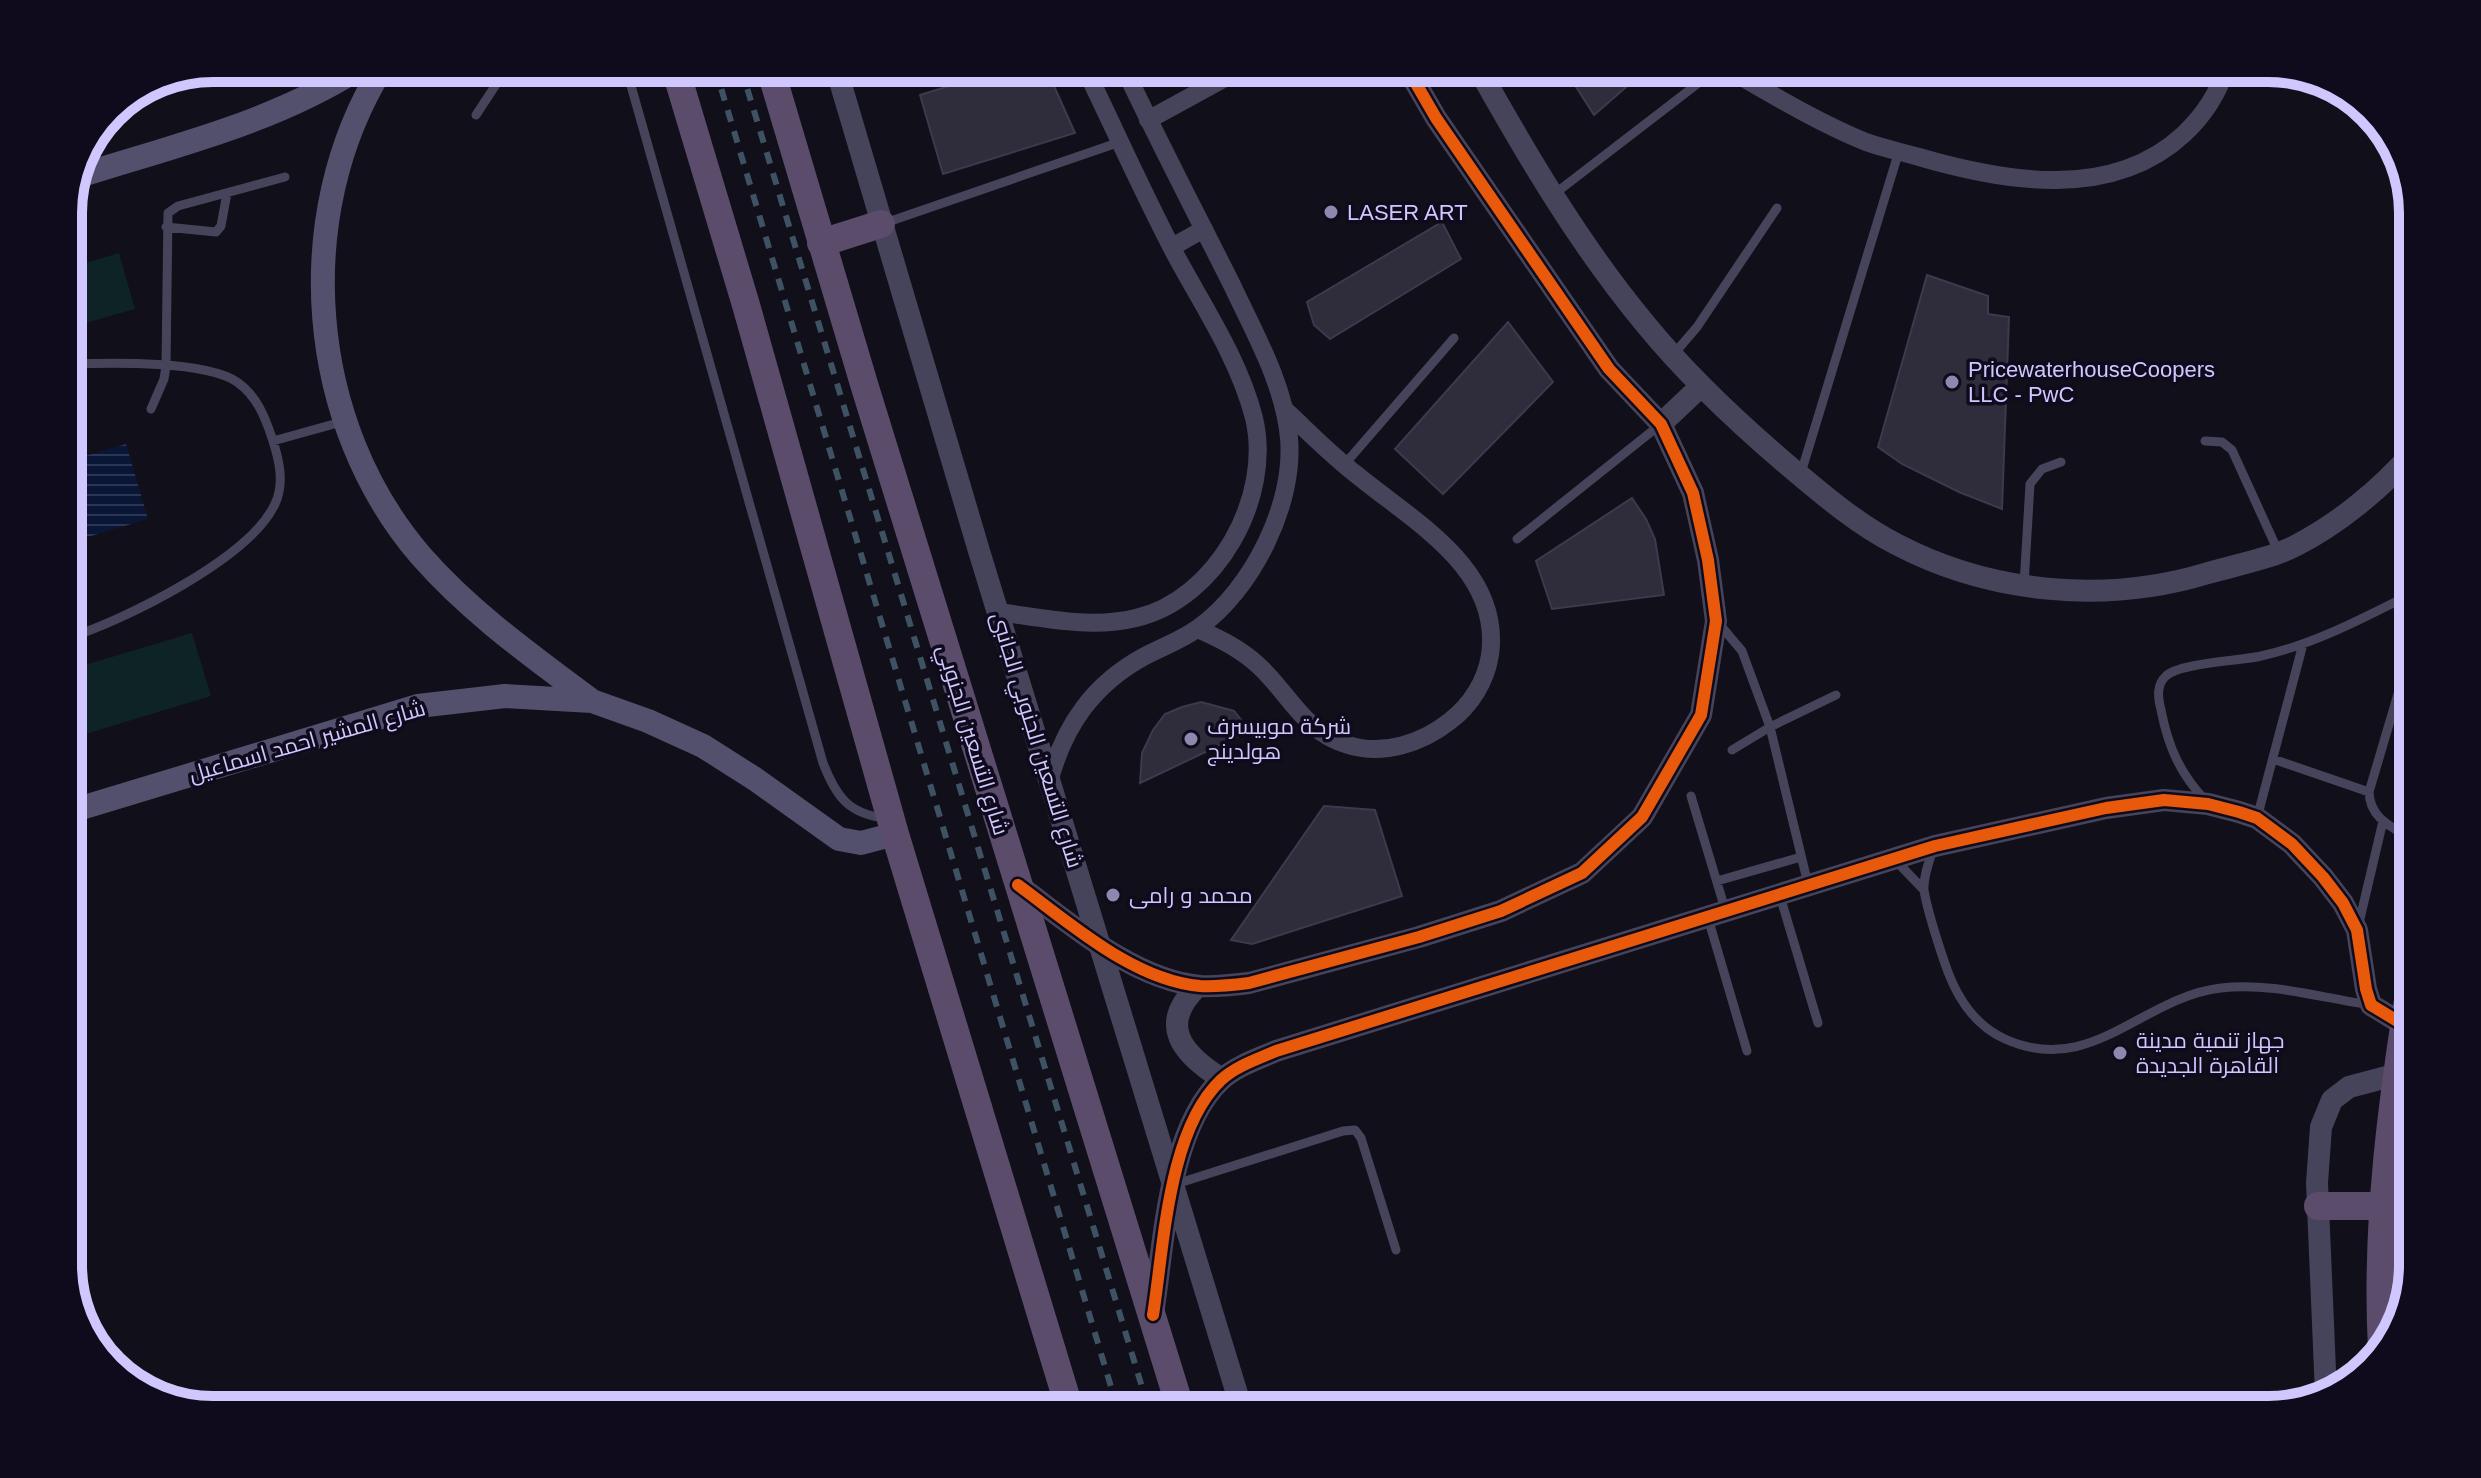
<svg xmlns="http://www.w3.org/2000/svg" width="2481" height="1478" viewBox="0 0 2481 1478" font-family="Arial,Cairo,sans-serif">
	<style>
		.park { fill: #0e2325 }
		.water { fill: url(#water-rules) }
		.building { fill: #2f2c3c; stroke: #3d394e; stroke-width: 2 }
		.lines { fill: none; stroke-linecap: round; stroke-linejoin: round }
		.service { stroke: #46445a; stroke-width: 9 }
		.minor { stroke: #46445a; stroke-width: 18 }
		.tertiary { stroke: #46445a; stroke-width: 22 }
		.secondary { stroke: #52506d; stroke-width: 24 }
		.primary { stroke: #5b4c6c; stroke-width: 28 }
		.rail { stroke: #3f5263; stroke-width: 6; stroke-dasharray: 12 10; stroke-linecap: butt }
		.cycleway-casing { stroke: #0f0b1d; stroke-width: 17 }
		.cycleway { stroke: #e8590c; stroke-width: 12 }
		.poi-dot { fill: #8e87ae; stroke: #0f0b1d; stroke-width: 3 }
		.labels { text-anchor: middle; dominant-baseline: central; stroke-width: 7; stroke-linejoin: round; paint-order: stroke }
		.poi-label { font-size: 22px; fill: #d1c7ff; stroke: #0f0b1d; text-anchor: start }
		.street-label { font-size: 22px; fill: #d1c7ff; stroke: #0f0b1d }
		.rim { fill: none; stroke: #d1c7ff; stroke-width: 10 }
	</style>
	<defs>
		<pattern id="water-rules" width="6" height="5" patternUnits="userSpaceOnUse" patternTransform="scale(2)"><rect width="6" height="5" fill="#091636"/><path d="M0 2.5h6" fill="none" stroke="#2c3654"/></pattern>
	</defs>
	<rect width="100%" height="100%" fill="#110f19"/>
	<path class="park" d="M 119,253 L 135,309 L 68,328 L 68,268 Z
		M 192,633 L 211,696 L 76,737 L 68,711 L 68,670 Z"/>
	<path class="water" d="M 126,444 L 148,519 L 68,543 L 68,461 Z"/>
	<path class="building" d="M 1007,68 L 1046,68 L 1075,133 L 943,174 L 920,95 Z
		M 1564,68 L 1648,68 L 1594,115 Z
		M 1442,222 L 1461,259 L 1330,339 L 1314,325 L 1307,302 Z
		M 1927,275 L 1988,296 L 1988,314 L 2009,317 L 2002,509 L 1959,492 L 1902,464 L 1878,447 Z
		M 1508,322 L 1553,382 L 1443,494 L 1395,449 Z
		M 1632,498 L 1646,519 L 1655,539 L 1664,595 L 1552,609 L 1536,561 Z
		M 1201,702 L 1234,711 L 1250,731 L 1140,783 L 1142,753 L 1153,730 L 1165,714 L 1182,707 Z
		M 1324,806 L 1375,810 L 1402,896 L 1252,944 L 1231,940 Z"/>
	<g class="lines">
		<path class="service" d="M 480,68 L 499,80
			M 626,68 L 823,763 C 836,796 848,814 885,818
			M 2235,68 L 2278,79 L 2319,82
			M 476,115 L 507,68
			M 1553,195 L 1718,68
			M 885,223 L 1120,142
			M 166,227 L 216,232 L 221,226 L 227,193
			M 1673,355 L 1697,327 L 1777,208
			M 68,364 C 108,363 205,360 237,382 C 257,396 265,417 272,438 C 279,459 285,483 275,504 C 250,558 125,620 68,638
			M 151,409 L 164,379 L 166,366 L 168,213 L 178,206 L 285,177
			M 273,441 L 345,421
			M 2205,441 L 2222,442 L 2232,450 L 2278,551
			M 1344,465 L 1454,338
			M 1801,473 L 1899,151
			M 1517,539 L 1661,424
			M 2024,585 L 2030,484 L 2042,469 L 2061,462
			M 1720,625 L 1742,651 L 1770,727 L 1808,884
			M 2413,643 L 2369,792 C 2370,819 2392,827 2413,840
			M 1732,750 L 1770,727 L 1836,695
			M 2273,759 L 2369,792
			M 1691,796 L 1725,909
			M 2206,801 C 2180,774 2168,746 2161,710 C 2158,698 2156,685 2166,676 C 2179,663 2240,661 2261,656 C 2315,644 2363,618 2413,593
			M 2257,818 L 2303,644
			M 1933,849 C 1929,862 1923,877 1924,890 C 1927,910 1941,953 1948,972 C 1959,1001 1976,1026 2005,1039 C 2091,1078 2142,997 2221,988 C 2271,982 2321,998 2371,1005
			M 1896,861 L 1924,890
			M 1717,881 L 1801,857
			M 1780,896 L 1818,1023
			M 1708,918 L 1747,1051
			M 2359,923 L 2383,821
			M 1176,1184 L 1343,1131 L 1355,1130 L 1361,1138 L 1396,1250"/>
		<path class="minor" d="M 1726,68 C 1771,94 1817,122 1866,142 C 1883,148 1901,152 1919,157 C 2005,182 2112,201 2184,134 C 2204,115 2218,94 2226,68
			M 1148,120 L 1243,68
			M 1172,247 L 1204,229
			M 998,612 C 1043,618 1091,629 1136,618 C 1217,599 1273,497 1254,418 C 1239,359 1203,306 1175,254 C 1143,193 1115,130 1085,68
			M 1198,629 C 1220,639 1241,649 1259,666 C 1291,696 1303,731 1348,745 C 1384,756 1422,743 1450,721 C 1471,705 1486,681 1490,655 C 1502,569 1414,522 1357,475 C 1331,455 1309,432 1285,410
			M 1049,782 C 1064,726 1093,684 1145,656 C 1162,647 1182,640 1198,628 C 1252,590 1295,504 1289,438 C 1284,384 1255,334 1232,285 C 1196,213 1158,141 1124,68"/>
		<path class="tertiary" d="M 836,68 L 979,551 L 1242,1410
			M 1478,68 C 1528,157 1581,247 1647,326 C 1688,376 1735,420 1784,462 C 1820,492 1855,523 1896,544 C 1991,594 2107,604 2208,573 C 2236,565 2269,559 2295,546 C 2338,524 2381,489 2413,452
			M 1661,424 L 1701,386
			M 1018,885 C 1070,923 1133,980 1200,986 C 1217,987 1233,985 1249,983 L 1419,937 L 1501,911 L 1582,873 L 1642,817 L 1701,715 L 1716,621 L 1708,560 L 1693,493 L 1661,424 L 1609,369 L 1436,118 L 1407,68
			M 1198,986 C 1157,1025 1182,1054 1222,1079
			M 1153,1314 C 1164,1245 1168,1129 1221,1080 C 1236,1066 1258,1059 1276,1051 L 1935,846 L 2106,808 L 2164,800 L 2208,804 L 2239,812 L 2257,818 L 2292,844 L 2323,877 L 2343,903 L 2357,930 L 2366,989 L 2371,1005 L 2404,1025
			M 2326,1394 L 2317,1183 L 2321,1127 L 2332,1100 L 2349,1087 L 2398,1074"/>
		<path class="secondary" d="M 382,68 C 290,216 307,424 421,556 C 471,613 532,656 592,701
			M 82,175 C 177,145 274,122 359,68
			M 68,812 L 418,706 L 505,696 L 592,701 L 648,721 L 703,746 L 755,779 L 839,839 L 861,843 L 895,834"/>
		<path class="primary" d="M 675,68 L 746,305 L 895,834 L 1070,1410
			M 770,68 L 864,384 L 1181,1410
			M 821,243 L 881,224
			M 2318,1206 L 2385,1206
			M 2382,1349 C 2375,1222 2393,1094 2413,968"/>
		<path class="rail" d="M 715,68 L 1118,1410
			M 741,68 L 1149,1410"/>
		<g class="cycleway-casing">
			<path id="cycleway" d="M 1018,885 C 1070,923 1133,980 1200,986 C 1217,987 1233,985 1249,983 L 1419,937 L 1501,911 L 1582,873 L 1642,817 L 1701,715 L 1716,621 L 1708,560 L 1693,493 L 1661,424 L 1609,369 L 1436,118 L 1407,68
				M 1153,1315 C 1164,1246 1168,1130 1221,1080 C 1236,1066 1258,1059 1276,1051 L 1935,846 L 2106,808 L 2164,800 L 2208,804 L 2239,812 L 2257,818 L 2292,844 L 2323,877 L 2343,903 L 2357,930 L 2366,989 L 2371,1005 L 2404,1025"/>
		</g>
		<use href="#cycleway" class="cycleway"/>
	</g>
	<g class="poi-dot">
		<circle cx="1331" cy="212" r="8"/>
		<circle cx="1952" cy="382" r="8"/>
		<circle cx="1191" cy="739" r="8"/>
		<circle cx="1113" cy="895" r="8"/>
		<circle cx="2120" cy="1053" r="8"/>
	</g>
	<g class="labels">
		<g class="poi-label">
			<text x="1347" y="212">LASER ART</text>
			<text x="1968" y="369">PricewaterhouseCoopers<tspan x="1968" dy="25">LLC - PwC</tspan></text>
			<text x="1207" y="726">شركة موبيسرف<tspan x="1207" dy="25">هولدينج</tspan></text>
			<text x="1129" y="895">محمد و رامى</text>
			<text x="2136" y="1040">جهاز تنمية مدينة<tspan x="2136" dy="25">القاهرة الجديدة</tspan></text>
		</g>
		<g class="street-label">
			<text transform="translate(973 740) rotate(73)">شارع التسعين الجنوبي</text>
			<text transform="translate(1037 740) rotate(73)">شارع التسعين الجنوبي الجانبى</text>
			<text transform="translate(307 741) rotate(-16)">شارع المشير احمد اسماعيل</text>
		</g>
	</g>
	<path d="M0 0H2481V1478H0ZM213 82H2268A131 131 0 0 1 2399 213V1265A131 131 0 0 1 2268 1396H213A131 131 0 0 1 82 1265V213A131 131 0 0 1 213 82Z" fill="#0f0b1d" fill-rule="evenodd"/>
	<path class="rim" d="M213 82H2268A131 131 0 0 1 2399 213V1265A131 131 0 0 1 2268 1396H213A131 131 0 0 1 82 1265V213A131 131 0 0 1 213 82Z"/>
</svg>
